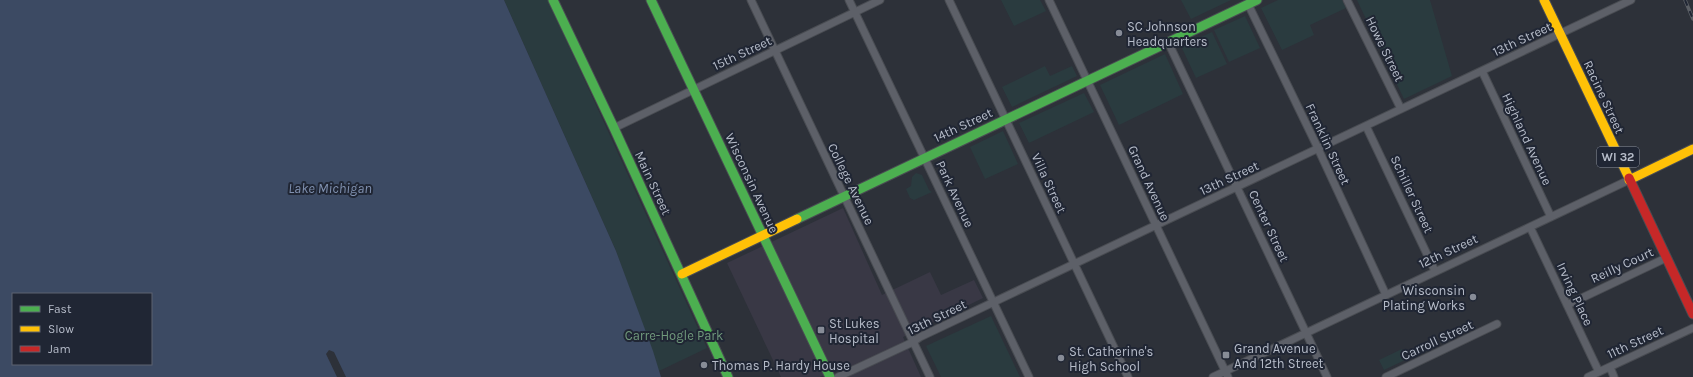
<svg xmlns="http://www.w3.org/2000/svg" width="1693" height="377" viewBox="0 0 1693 377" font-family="Karla,sans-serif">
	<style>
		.medical { fill: #393845 }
		.green { fill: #2a3b3f }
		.water { fill: #3c4a63; fill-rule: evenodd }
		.pier { fill: #2d3139 }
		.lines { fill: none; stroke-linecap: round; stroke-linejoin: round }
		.street-casing { stroke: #494c52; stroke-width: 9 }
		.fast-casing { stroke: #494c52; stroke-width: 11 }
		.slow-casing { stroke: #494c52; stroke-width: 11 }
		.jam-casing { stroke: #494c52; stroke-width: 11 }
		.street { stroke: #5d6068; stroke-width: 7 }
		.fast { stroke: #4caf50; stroke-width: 9 }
		.slow { stroke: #ffc107; stroke-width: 9 }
		.jam { stroke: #c62828; stroke-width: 9 }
		.rail-casing { stroke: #5b5f65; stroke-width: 3.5 }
		.rail { stroke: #202634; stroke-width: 2; stroke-dasharray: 6; stroke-linecap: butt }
		.poi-dot { fill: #878c97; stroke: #202634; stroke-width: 1.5 }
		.labels { text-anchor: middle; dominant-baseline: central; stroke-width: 4; stroke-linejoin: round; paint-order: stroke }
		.shield { fill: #202634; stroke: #8a909d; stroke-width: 1 }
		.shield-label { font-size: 12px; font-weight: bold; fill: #b7bdca }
		.poi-label { font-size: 13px; fill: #b7bdca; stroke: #202634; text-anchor: start }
		.street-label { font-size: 13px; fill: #b7bdca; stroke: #202634 }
		.park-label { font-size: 13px; fill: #70997c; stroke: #202634 }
		.water-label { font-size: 14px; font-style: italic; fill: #8091b0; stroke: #202634 }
	</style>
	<rect width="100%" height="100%" fill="#2d3139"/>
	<path class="medical" d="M 843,208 L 882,295 L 930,272 L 941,295 L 974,280 L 983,298 L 903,337 L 921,377 L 841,377 L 837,369 L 820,377 L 781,377 L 727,263 Z"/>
	<path class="green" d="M 504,0 L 548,0 L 707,348 L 659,371 L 616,251 Z
		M 1001,0 L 1040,0 L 1046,11 L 1014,26 Z
		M 1181,0 L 1231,0 L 1191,19 Z
		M 1278,0 L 1342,0 L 1346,8 L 1310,25 L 1314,35 L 1282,50 L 1261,8 Z
		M 1357,0 L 1430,0 L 1452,76 L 1404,99 Z
		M 1245,16 L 1260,48 L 1229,62 L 1214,30 Z
		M 1212,32 L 1227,64 L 1196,78 L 1181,46 Z
		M 1165,54 L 1183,94 L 1119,125 L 1100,85 Z
		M 1045,66 L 1050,76 L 1072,66 L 1077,76 L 1012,107 L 1002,87 Z
		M 1084,93 L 1094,112 L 1029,143 L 1019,123 Z
		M 1003,131 L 1018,164 L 985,179 L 970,147 Z
		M 916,173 L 922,175 L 929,190 L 932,192 L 914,200 L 910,198 L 906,189 L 911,186 L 912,177 Z
		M 991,316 L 1020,377 L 941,377 L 926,346 Z
		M 1402,349 L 1407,359 L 1384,370 L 1379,360 Z"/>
	<path class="water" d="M 0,0 L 504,0 L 616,251 L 653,351 L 661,377 L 0,377 ZM 13,294 L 151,294 L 151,364 L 13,364 Z"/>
	<path class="pier" d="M 329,350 L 334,352 L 346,377 L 337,377 L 326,354 Z"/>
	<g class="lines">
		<g class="street-casing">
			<path id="street" d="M 751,0 L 930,377
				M 849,0 L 1029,377
				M 949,0 L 1128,377
				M 1049,0 L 1228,377
				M 1347,0 L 1401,109
				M 1248,4 L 1315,142 L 1386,295
				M 1168,42 L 1327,377
				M 1482,71 L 1551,217
				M 1366,126 L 1435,271
				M 614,128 L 880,0
				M 1530,227 L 1599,372
				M 1567,305 L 1666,258
				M 1610,367 L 1614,377
				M 838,377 L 913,342 L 920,337 L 1631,0
				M 1213,377 L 1629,180
				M 1386,377 L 1497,324
				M 1588,377 L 1693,328"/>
		</g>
		<g class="fast-casing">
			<path id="fast" d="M 553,0 L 614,128 L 728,377
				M 651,0 L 830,377
				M 797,219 L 1257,0"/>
		</g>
		<g class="slow-casing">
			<path id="slow" d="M 1544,0 L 1629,178
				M 1629,180 L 1693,149
				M 682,274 L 797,219"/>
		</g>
		<g class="jam-casing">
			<path id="jam" d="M 1629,178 L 1693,314"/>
		</g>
		<use href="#street" class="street"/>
		<use href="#fast" class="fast"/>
		<use href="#slow" class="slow"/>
		<use href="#jam" class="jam"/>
		<g class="rail-casing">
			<path id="rail" d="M 1685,0 L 1693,19"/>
		</g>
		<use href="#rail" class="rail"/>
	</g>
	<g class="poi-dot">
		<circle cx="1119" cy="33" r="4"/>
		<circle cx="1473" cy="297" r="4"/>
		<rect x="817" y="326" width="8" height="8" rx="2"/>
		<rect x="1222" y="351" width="8" height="8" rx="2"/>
		<circle cx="1061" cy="358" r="4"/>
		<circle cx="704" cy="365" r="4"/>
	</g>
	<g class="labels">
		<rect class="shield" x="1597" y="147" width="42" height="20" rx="3"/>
		<g class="shield-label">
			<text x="1618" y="157">WI 32</text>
		</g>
		<g class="poi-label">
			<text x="1127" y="26">SC Johnson<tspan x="1127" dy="15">Headquarters</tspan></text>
			<text x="1465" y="290" text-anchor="end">Wisconsin<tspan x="1465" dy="15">Plating Works</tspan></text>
			<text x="829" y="323">St Lukes<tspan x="829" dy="15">Hospital</tspan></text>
			<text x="1234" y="348">Grand Avenue<tspan x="1234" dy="15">And 12th Street</tspan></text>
			<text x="1069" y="351">St. Catherine's<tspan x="1069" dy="15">High School</tspan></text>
			<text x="712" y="365">Thomas P. Hardy House</text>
		</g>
		<g class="street-label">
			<text transform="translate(1522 39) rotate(-25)">13th Street</text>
			<text transform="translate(1385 49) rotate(64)">Howe Street</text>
			<text transform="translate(742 53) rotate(-25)">15th Street</text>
			<text transform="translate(1604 97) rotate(65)">Racine Street</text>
			<text transform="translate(963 125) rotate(-25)">14th Street</text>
			<text transform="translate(1527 139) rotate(65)">Highland Avenue</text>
			<text transform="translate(1328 144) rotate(65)">Franklin Street</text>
			<text transform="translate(1229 178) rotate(-25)">13th Street</text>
			<text transform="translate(653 183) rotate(65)">Main Street</text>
			<text transform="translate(752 183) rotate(65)">Wisconsin Avenue</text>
			<text transform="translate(1049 183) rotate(65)">Villa Street</text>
			<text transform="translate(1149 183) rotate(65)">Grand Avenue</text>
			<text transform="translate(851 184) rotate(64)">College Avenue</text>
			<text transform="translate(955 194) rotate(65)">Park Avenue</text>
			<text transform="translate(1412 194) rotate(65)">Schiller Street</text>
			<text transform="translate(1269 226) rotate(65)">Center Street</text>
			<text transform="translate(1448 251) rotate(-25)">12th Street</text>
			<text transform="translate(1622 265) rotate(-25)">Reilly Court</text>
			<text transform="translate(1575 294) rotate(65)">Irving Place</text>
			<text transform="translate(937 317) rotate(-26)">13th Street</text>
			<text transform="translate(1437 340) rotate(-25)">Carroll Street</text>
			<text transform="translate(1635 342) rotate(-25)">11th Street</text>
		</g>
		<g class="park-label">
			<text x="674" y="335">Carre-Hogle Park</text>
		</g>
		<g class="water-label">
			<text x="330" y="188">Lake Michigan</text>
		</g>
	</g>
	<rect x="12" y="293" width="140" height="72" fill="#202634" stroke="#5c6270"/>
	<rect x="20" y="306" width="20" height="6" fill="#4caf50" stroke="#5c6270"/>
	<text x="48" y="313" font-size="12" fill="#b7bdca">Fast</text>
	<rect x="20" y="326" width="20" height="6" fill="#ffc107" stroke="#5c6270"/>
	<text x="48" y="333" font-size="12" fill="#b7bdca">Slow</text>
	<rect x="20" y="346" width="20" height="6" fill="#c62828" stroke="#5c6270"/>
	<text x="48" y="353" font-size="12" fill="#b7bdca">Jam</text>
</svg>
